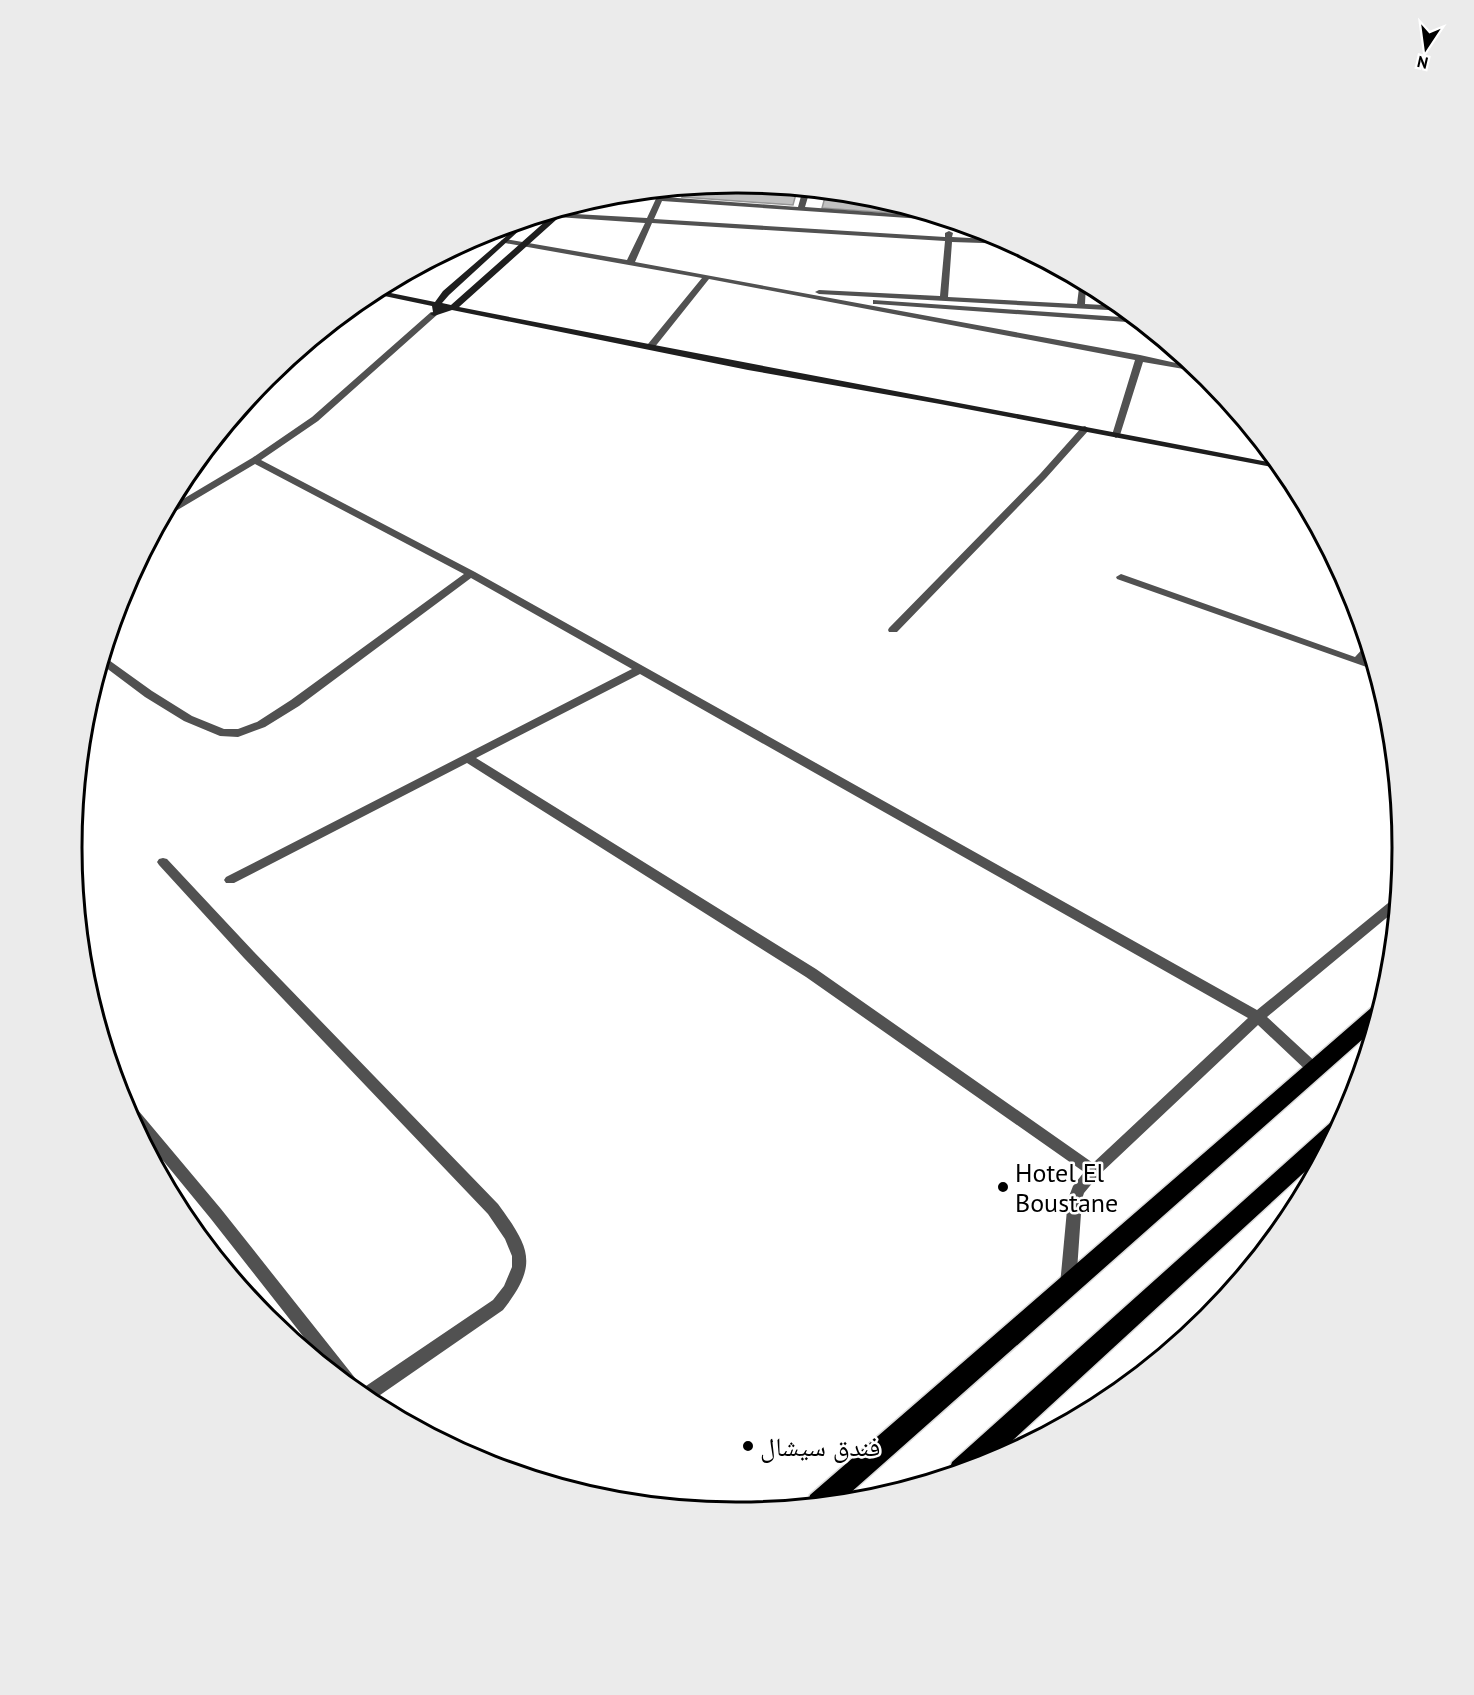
<svg xmlns="http://www.w3.org/2000/svg" width="1474" height="1695" viewBox="0 0 1474 1695" font-family="'PT Sans','Noto Naskh Arabic',sans-serif">
	<style>
		.building { fill: #c0c0c0; stroke: #959595; stroke-width: 1.5 }
		.lines { fill: none; stroke-linecap: round; stroke-linejoin: round }
		.highway-casing { stroke: #dbdbdb; stroke-width: 3 }
		.street { fill: #515151; fill-rule: evenodd }
		.secondary { fill: #1e1e1e; fill-rule: evenodd }
		.highway { fill: #000; fill-rule: evenodd }
		.poi-dot { fill: #000; stroke: #fff; stroke-width: 2 }
		.labels { text-anchor: middle; dominant-baseline: central; stroke-width: 5; stroke-linejoin: round; paint-order: stroke }
		.near-poi-label { font-size: 26px; fill: #000; stroke: #fff; text-anchor: start }
		.rim { fill: none; stroke: #000; stroke-width: 3 }
	</style>
	<rect width="100%" height="100%" fill="#fff"/>
	<path class="building" d="M 686,187 L 691,187 L 796,194 L 793,205 L 682,197 Z
		M 825,197 L 889,202 L 935,216 L 822,208 Z"/>
	<g class="lines">
		<g class="highway-casing">
			<path id="highway" d="M 1378,1006 L 1380,1007 L 1373,1030 L 840,1502 L 807,1506 L 810,1495 L 1371,1008 Z
				M 1337,1120 L 1341,1121 L 1323,1155 L 988,1463 L 950,1474 L 949,1471 L 952,1462 L 1330,1123 Z"/>
		</g>
		<path class="street" d="M 737,183 L 773,186 L 769,188 L 726,184 Z
			M 667,189 L 664,197 L 798,207 L 803,189 L 810,190 L 805,207 L 938,217 L 952,221 L 662,201 L 654,219 L 945,237 L 945,233 L 949,231 L 953,233 L 952,237 L 1005,240 L 1013,244 L 952,242 L 948,297 L 1077,304 L 1080,280 L 1086,284 L 1085,304 L 1121,306 L 1126,311 L 819,294 L 815,292 L 819,290 L 940,296 L 945,241 L 652,223 L 635,262 L 1140,355 L 1194,367 L 1201,372 L 1143,362 L 1120,435 L 1116,438 L 1112,435 L 1135,360 L 709,279 L 654,348 L 651,348 L 647,346 L 648,344 L 702,278 L 505,243 L 501,241 L 505,239 L 627,260 L 645,223 L 557,217 L 553,215 L 557,213 L 647,218 L 660,190 Z
			M 873,300 L 1135,318 L 1141,323 L 876,304 L 873,304 Z
			M 431,312 L 438,314 L 318,421 L 261,460 L 475,572 L 1257,1010 L 1393,899 L 1397,897 L 1396,910 L 1267,1017 L 1320,1066 L 1322,1070 L 1320,1074 L 1315,1076 L 1310,1074 L 1258,1025 L 1099,1175 L 1084,1193 L 1082,1199 L 1076,1285 L 1073,1290 L 1068,1292 L 1063,1290 L 1060,1285 L 1068,1199 L 1073,1186 L 1084,1172 L 806,977 L 467,763 L 234,883 L 226,883 L 224,880 L 226,877 L 632,669 L 471,578 L 299,706 L 265,727 L 238,737 L 220,736 L 184,721 L 145,697 L 101,664 L 103,657 L 106,658 L 152,691 L 192,716 L 224,729 L 238,729 L 257,722 L 291,700 L 464,574 L 255,464 L 169,515 L 164,515 L 168,508 L 252,458 L 312,417 ZM 640,674 L 1248,1018 L 1093,1163 L 816,969 L 476,758 Z
			M 1085,426 L 1089,429 L 1088,431 L 1046,478 L 897,632 L 889,632 L 888,630 L 889,628 L 1040,474 L 1082,427 Z
			M 1121,574 L 1355,657 L 1367,644 L 1369,652 L 1364,660 L 1373,663 L 1375,670 L 1117,579 L 1116,577 Z
			M 163,858 L 167,859 L 254,952 L 498,1204 C 530,1248 539,1264 503,1310 L 370,1402 L 328,1368 L 211,1219 L 138,1130 L 121,1096 L 127,1097 L 221,1209 L 363,1388 L 493,1300 L 504,1286 L 512,1267 L 512,1256 L 505,1239 L 488,1214 L 244,958 L 159,865 L 157,862 L 159,859 Z"/>
		<path class="secondary" d="M 566,208 L 566,211 L 459,307 C 732,361 1005,411 1278,464 L 1283,469 L 940,404 L 748,370 L 452,310 L 434,316 L 430,314 L 433,312 L 432,306 L 370,293 L 376,290 L 435,302 L 443,291 L 524,221 L 534,217 L 449,295 L 442,303 L 451,305 L 557,211 Z"/>
		<use href="#highway" class="highway"/>
	</g>
	<g class="poi-dot">
		<circle cx="1003" cy="1187" r="6"/>
		<circle cx="748" cy="1446" r="6"/>
	</g>
	<g class="labels">
		<g class="near-poi-label">
			<text x="1015" y="1172">Hotel El<tspan x="1015" dy="30">Boustane</tspan></text>
			<text x="760" y="1446">فندق سيشال</text>
		</g>
	</g>
	<path d="M0 0H1474V1695H0ZM736 193H738A654 654 0 0 1 1392 847V848A654 654 0 0 1 738 1502H736A654 654 0 0 1 82 848V847A654 654 0 0 1 736 193Z" fill="#ebebeb" fill-rule="evenodd"/>
	<path class="rim" d="M736 193H738A654 654 0 0 1 1392 847V848A654 654 0 0 1 738 1502H736A654 654 0 0 1 82 848V847A654 654 0 0 1 736 193Z"/>
	<g transform="translate(1426 48) rotate(193)" stroke="#ffffff" stroke-width="4.5" paint-order="stroke">
	<path d="M0-4.5L10 22L0 15L-10 22Z" fill="#000000"/>
	<text y="-9" font-size="16" font-weight="bold" text-anchor="middle" fill="#000000">N</text>
	</g>
</svg>
